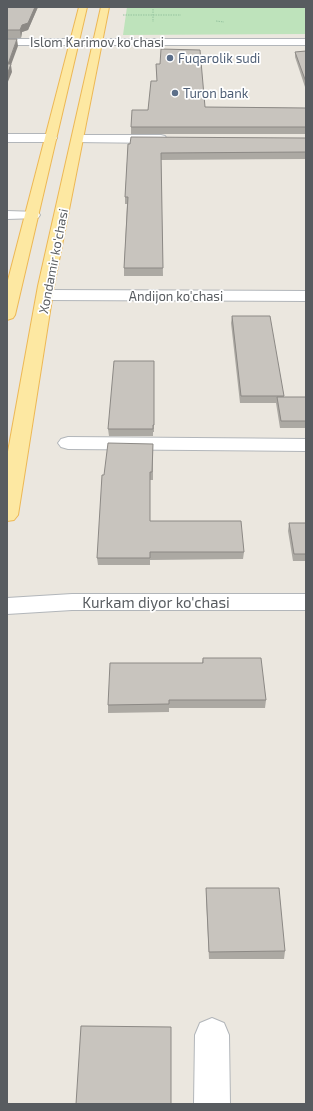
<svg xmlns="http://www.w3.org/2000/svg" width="313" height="1111" viewBox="0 0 313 1111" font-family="'Exo 2',sans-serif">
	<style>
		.green { fill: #bee3bb }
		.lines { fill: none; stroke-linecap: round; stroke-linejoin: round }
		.minor-casing { stroke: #b2b6ba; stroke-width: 2 }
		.major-casing { stroke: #edb855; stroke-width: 2 }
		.path { stroke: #95c39f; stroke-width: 1; stroke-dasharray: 1.5 1; stroke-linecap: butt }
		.minor { fill: #fff; fill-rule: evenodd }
		.major { fill: #fde8a2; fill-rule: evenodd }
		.wall { fill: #aca9a3 }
		.shaded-wall { fill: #8c8985 }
		.building { fill: #c8c4be; stroke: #8c8985 }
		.service-dot { fill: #5c6f8a; stroke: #fff; stroke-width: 1.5 }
		.labels { text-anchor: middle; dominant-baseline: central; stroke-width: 3.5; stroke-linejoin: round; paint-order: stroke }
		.far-street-label { font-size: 13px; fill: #585c60; stroke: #fff }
		.far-service-label { font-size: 13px; fill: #4e5e75; stroke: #fff; text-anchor: start }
		.street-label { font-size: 15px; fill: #585c60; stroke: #fff }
	</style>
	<rect width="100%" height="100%" fill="#ebe7df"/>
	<path class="green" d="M 127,7 L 306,7 L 306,34 L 123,35 Z"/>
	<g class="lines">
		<g class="minor-casing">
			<path id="minor" d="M 7,39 L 306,39 L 306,45 L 7,45 Z
				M 7,134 L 51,134 L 55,135 L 57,138 L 55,141 L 51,142 L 7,142 Z
				M 78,135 L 161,135 L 165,136 L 167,139 L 165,142 L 161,143 L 74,142 L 72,139 L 74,136 Z
				M 7,211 L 38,212 L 40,215 L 38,218 L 7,219 Z
				M 45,290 L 306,291 L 306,301 L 45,300 L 39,298 L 37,295 L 39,292 Z
				M 68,437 L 306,439 L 306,451 L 68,449 L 61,447 L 58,443 L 61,439 Z
				M 72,594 L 306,594 L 306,610 L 72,610 L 7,614 L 7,598 Z
				M 212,1018 L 224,1023 L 229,1035 L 230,1104 L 194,1104 L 195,1035 L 200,1023 Z"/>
		</g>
		<g class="major-casing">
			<path id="major" d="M 79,7 L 87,7 L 15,315 L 13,318 L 7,320 L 7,284 Z
				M 101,7 L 109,7 L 54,286 L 18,515 L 14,520 L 7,521 L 7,457 L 38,286 Z"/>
		</g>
		<path class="path" d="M 153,9 L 153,22
			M 123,15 L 181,15
			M 216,21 L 224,22"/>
		<use href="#minor" class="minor"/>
		<use href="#major" class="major"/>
	</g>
	<path class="wall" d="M 7,7 L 38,7 L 28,30 L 22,32 L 21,38 L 7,38 Z
		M 306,51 L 306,90 L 295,57 L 295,52 Z
		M 156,64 L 205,107 L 306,108 L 306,134 L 131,134 L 131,127 L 148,110 L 157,81 Z
		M 306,138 L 306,159 L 161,160 L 163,276 L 124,276 L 124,268 L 127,204 L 125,204 L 125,197 L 128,144 Z
		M 232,316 L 284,396 L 284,397 L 306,397 L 306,428 L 280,428 L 276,403 L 240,403 L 231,323 Z
		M 154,361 L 154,432 L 153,432 L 153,436 L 109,436 L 108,429 Z
		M 153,444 L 153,480 L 150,480 L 150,521 L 244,552 L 243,559 L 150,560 L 150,565 L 98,565 L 97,558 Z
		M 289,523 L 306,523 L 306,561 L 293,561 L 288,531 Z
		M 203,658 L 266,700 L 265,708 L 169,708 L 169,712 L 108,713 L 108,705 L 202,663 Z
		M 206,888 L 285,951 L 284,959 L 209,959 L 206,896 Z"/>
	<path class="shaded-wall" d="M 35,7 L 38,7 L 28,30 L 22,32 L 21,38 L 20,30 L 22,25 Z
		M 17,39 L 18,46 L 11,65 L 12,72 L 7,84 L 7,75 L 8,64 Z"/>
	<path class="building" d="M 7,7 L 35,7 L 28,23 L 22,25 L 20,30 L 7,30 Z
		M 7,39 L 17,39 L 8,64 L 11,64 L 7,75 Z
		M 161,49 L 200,50 L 205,107 L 306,108 L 306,127 L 131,127 L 132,110 L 148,110 L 151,81 L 157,81 L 156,64 L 160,64 Z
		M 306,51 L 306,82 L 295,52 Z
		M 131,137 L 306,138 L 306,152 L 161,153 L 163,268 L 124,268 L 128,197 L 125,197 L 128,144 L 130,144 Z
		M 232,316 L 270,316 L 284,396 L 241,396 Z
		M 114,361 L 154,361 L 154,425 L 153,425 L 153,429 L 108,429 Z
		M 277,397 L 306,397 L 306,421 L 281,421 Z
		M 108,443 L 153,444 L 152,472 L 150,472 L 150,521 L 241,521 L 244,552 L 150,552 L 150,558 L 97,558 L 102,475 L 104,475 Z
		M 289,523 L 306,523 L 306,554 L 294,554 Z
		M 203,658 L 261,658 L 266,700 L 169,700 L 169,704 L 108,705 L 110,663 L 203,663 Z
		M 206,888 L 279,888 L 285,951 L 209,952 Z
		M 81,1026 L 171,1027 L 171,1104 L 76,1104 Z"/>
	<g class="service-dot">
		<circle cx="170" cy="58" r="4"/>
		<circle cx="175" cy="93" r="4"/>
	</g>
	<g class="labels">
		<g class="far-street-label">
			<text x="97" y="42">Islom Karimov ko'chasi</text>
			<text transform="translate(53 261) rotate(-79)">Xondamir ko'chasi</text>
			<text x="176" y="296">Andijon ko'chasi</text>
		</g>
		<g class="far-service-label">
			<text x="178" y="58">Fuqarolik sudi</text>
			<text x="183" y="93">Turon bank</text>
		</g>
		<g class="street-label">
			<text x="156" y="602">Kurkam diyor ko'chasi</text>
		</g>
	</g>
	<rect width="313" height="1111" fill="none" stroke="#585c60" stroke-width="16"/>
</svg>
